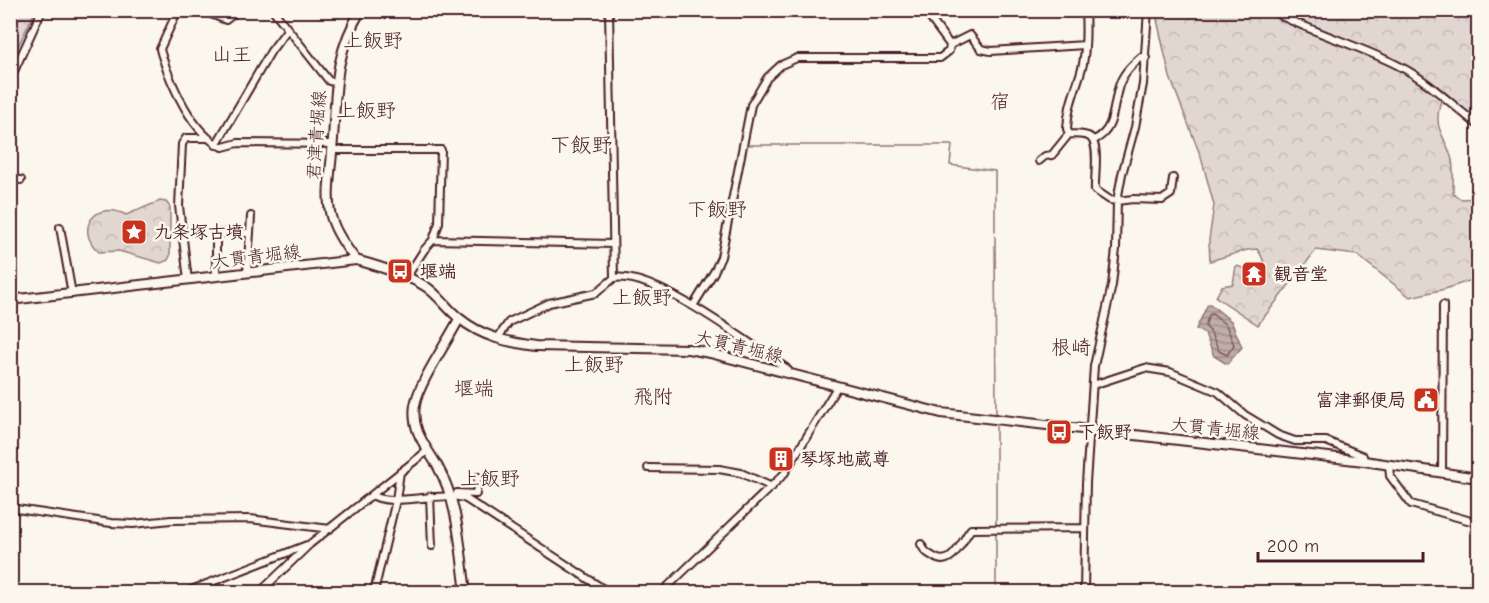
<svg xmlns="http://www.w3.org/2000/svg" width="1489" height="603" viewBox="0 0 1489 603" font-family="'Comic Neue','Klee One',sans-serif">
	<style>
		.forest { fill: url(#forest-crowns); stroke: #967b7e; stroke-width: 1.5 }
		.water { fill: url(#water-rules); stroke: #907477; stroke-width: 1.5 }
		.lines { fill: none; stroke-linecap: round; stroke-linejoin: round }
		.shore { stroke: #79585e; stroke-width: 1.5 }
		.stream { stroke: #907477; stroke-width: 1.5 }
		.minor-casing { stroke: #4a1f2b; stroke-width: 10 }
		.major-casing { stroke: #4a1f2b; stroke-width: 12 }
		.minor { stroke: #fbf7ec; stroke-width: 6 }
		.major { stroke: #fbf7ec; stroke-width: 8 }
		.labels { text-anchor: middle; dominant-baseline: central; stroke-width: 5; stroke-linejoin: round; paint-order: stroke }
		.street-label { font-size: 18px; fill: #4a1f2b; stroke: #fbf7ec }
		.poi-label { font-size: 18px; font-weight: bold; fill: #4a1f2b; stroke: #fbf7ec; text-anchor: start }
		.neighbourhood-label { font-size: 20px; fill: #4a1f2b; stroke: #fbf7ec }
		.quarter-label { font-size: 21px; fill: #4a1f2b; stroke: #fbf7ec }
	</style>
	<defs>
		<pattern id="forest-crowns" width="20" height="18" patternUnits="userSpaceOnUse" patternTransform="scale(1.5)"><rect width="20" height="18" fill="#e2d7d0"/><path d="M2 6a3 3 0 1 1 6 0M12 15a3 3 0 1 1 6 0" fill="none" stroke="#c3b8b3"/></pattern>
		<pattern id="water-rules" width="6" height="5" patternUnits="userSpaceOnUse" patternTransform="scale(1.5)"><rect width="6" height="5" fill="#bfadaa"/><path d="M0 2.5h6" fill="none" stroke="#9d8c8b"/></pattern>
	</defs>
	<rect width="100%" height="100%" fill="#fbf7ec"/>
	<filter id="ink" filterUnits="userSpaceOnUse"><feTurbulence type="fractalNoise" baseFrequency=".0167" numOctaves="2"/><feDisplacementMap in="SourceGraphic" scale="12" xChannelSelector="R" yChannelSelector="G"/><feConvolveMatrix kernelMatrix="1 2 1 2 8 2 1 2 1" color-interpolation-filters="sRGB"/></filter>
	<g filter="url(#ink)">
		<path class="forest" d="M 11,10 L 35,11 L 11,61 L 10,11 Z
			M 1155,11 L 1478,11 L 1478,129 L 1466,121 L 1444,100 L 1441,100 C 1432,132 1445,133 1452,160 C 1454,171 1453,183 1453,194 L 1461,199 L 1478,198 L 1478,278 L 1445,289 L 1410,297 L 1357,255 L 1316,250 L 1258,325 L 1216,297 L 1222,286 L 1233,284 L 1236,266 L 1248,269 L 1250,278 L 1256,281 C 1267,270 1266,261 1257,249 L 1247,250 L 1210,261 L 1209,240 L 1214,205 L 1201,157 L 1170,77 Z
			M 160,201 L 166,202 L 170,207 L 170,256 L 168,260 L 161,263 L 119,251 L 99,252 C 73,229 96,199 126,215 Z"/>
		<path class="water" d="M 1208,304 L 1210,304 L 1231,321 L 1242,347 L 1227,364 L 1214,356 L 1205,334 L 1196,329 Z"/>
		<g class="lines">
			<path class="shore" d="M 1212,314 L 1226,325 L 1234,345 L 1227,355 L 1219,351 L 1210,331 L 1205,326 L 1209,315 Z"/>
			<path class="stream" d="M 749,145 L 952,145 L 950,165 L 995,171 L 995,231
				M 995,236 L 996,414
				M 996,526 L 996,426
				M 996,532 L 996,592"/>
			<g class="minor-casing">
				<path id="minor" d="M 178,10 L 160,49 L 161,53 C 170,82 193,136 223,147 L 238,143 L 333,144
					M 201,10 L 226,20 L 238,10
					M 273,10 L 329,81 L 335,82
					M 609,10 L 614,278
					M 924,10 L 950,45
					M 1085,10 C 1086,28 1086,47 1083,64 C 1077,88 1068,103 1067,129 L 1069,134 C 1075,134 1082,134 1088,136 C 1101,141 1094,177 1095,190 L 1110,200 L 1117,201 L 1133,199 L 1162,200 L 1171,194 L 1173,178
					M 1270,10 C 1312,33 1359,45 1401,67 C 1430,82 1453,106 1478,125
					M 10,80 L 42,10
					M 1094,140 C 1117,130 1112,103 1120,83 C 1124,72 1133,64 1141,57 L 1146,58
					M 216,145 L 271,51 L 287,30
					M 333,150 L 441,150 L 439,223 L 433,240 L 424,250 L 406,278
					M 1039,161 L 1045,156 L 1052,155 L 1069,134
					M 10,179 L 21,180
					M 60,227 L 72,294
					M 250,233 L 251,216
					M 433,240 L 613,244
					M 216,277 L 216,237 L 220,233 L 250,233 L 247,273
					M 188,280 L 179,206 L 182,144 L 186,138 L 206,138
					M 693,306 L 714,272 L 721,257 L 751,105 L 767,78 L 781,65 L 797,58 L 940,58 L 949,51 L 950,45 L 970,35 L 981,49 L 991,51 L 1085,45
					M 497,339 L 509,322 L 549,303 L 596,293 L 614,278 C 653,270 752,345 786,368 L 792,375
					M 1093,385 L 1145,368 L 1170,372 L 1218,392 L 1245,415 L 1278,435 L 1295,441 L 1326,441 L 1363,456 L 1364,461
					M 1389,465 L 1390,476 L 1411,504 L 1478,523
					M 648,468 L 719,469 L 741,473 L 772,487
					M 1442,473 L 1443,305
					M 457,493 L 476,494 L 478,477
					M 373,495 C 389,508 441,490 466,499 L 608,592
					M 430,496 L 432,546
					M 10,508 L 111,523 L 133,524 L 171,520 L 250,519 L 330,529
					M 921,544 C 924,551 927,553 934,557 C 952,569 962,540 971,529 L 1084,528
					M 186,592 L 307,545
					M 260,592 L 310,544 L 427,451
					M 374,592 L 396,500 L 400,472
					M 662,592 L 784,474 L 837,387
					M 1084,592 L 1086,483 L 1094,366 L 1112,285 L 1116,249 L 1117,201 L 1122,174 L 1135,127 L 1143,84 L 1148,10
					M 1458,592 L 1478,582"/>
			</g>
			<g class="major-casing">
				<path id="major" d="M 356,260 C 345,246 333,229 330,212 C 326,192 331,171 332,152 C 337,98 331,59 361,10
					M 10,300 L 356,260 C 378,266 405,274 425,286 C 438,294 447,309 459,318 C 482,337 507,342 536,346 L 688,349 L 710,353 L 941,413 L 1364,461 L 1478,478
					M 459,319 C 448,341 419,382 415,405 C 411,431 426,446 438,467 C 459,504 460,551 466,592"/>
			</g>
			<use href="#minor" class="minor"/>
			<use href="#major" class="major"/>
		</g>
	</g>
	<defs>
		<g id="sight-square" transform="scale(1.35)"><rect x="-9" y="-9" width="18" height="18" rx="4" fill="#c8321e" stroke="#fbf7ec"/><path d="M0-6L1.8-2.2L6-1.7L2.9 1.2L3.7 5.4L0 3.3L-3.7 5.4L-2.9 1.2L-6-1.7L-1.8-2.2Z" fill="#fff"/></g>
		<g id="bus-square" transform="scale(1.35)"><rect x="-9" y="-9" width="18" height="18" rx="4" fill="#c8321e" stroke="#fbf7ec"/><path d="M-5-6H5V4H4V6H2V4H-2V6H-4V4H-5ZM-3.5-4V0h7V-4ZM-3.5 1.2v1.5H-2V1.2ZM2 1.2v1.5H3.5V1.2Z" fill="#fff"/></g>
		<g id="temple-square" transform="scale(1.35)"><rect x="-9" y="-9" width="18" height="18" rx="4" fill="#c8321e" stroke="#fbf7ec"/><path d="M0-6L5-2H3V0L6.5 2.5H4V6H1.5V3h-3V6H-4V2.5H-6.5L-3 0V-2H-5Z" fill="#fff"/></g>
		<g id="civic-square" transform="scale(1.35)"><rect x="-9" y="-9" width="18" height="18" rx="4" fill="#c8321e" stroke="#fbf7ec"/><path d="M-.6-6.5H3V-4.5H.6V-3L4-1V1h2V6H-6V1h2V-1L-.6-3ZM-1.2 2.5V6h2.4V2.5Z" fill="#fff"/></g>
		<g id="building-square" transform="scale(1.35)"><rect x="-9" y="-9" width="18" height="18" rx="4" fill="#c8321e" stroke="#fbf7ec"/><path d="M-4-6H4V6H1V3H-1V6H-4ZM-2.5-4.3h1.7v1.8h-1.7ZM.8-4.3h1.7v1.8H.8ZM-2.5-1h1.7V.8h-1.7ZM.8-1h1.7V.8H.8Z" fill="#fff"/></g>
	</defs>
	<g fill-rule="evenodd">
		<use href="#sight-square" x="134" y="232"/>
		<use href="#bus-square" x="400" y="271"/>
		<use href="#temple-square" x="1254" y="274"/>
		<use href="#civic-square" x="1426" y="400"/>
		<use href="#bus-square" x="1059" y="432"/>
		<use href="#building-square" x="781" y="459"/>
	</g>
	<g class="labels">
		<g class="street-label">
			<text transform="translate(317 135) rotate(-86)">君津青堀線</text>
			<text transform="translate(256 257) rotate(-7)">大貫青堀線</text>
			<text transform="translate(739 347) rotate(13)">大貫青堀線</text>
			<text transform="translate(1215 429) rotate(6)">大貫青堀線</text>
		</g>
		<g class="poi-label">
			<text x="154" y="232">九条塚古墳</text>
			<text x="420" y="271">堰端</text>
			<text x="1274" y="274">観音堂</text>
			<text x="1406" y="400" text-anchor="end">富津郵便局</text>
			<text x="1078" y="432">下飯野</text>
			<text x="800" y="459">琴塚地蔵尊</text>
		</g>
		<g class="neighbourhood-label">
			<text x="373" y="40">上飯野</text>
			<text x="232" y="54">山王</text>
			<text x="1000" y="101">宿</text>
			<text x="366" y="110">上飯野</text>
			<text x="717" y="209">下飯野</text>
			<text x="642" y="297">上飯野</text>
			<text x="1071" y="347">根崎</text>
			<text x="594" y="364">上飯野</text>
			<text x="474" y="388">堰端</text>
			<text x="653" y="396">飛附</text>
			<text x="490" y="478">上飯野</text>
		</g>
		<g class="quarter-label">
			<text x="581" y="145">下飯野</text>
		</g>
	</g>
	<rect width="1489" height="603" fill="none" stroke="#fbf7ec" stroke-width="36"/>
	<rect x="18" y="18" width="1453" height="567" fill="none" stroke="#4a1f2b" stroke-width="2" filter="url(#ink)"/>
	<path d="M1258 552v9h165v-9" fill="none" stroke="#4a1f2b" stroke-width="3"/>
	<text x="1267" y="552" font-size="18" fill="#4a1f2b" stroke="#fbf7ec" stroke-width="4.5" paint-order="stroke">200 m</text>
</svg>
